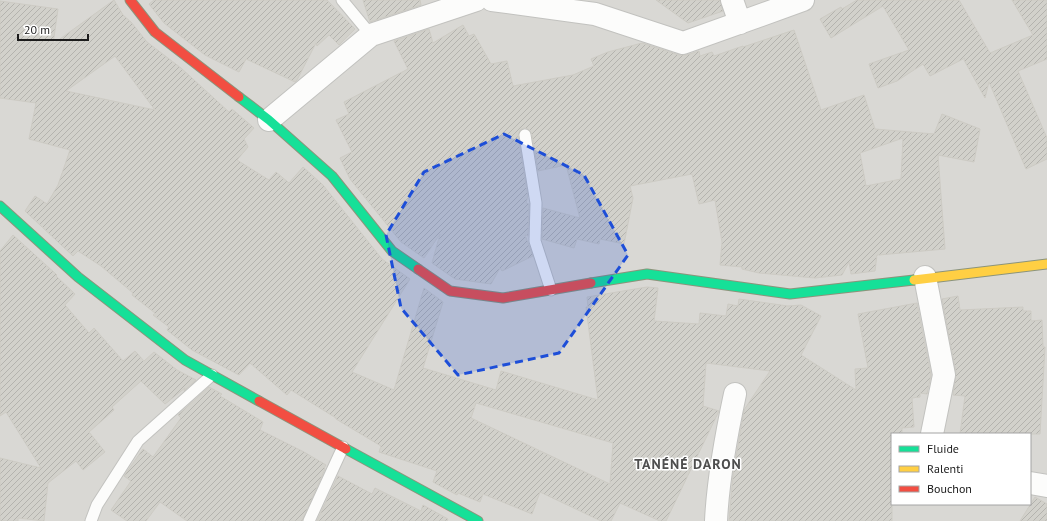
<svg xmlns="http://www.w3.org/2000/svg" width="1047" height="521" viewBox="0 0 1047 521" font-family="'PT Sans',sans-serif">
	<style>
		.residential { fill: #d9d8d4; fill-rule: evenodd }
		.building { fill: url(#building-hatch); stroke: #cdcbc4; fill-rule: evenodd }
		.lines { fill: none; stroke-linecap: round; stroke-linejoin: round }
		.lane-casing { stroke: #c2c2bf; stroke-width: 13 }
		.street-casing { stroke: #c2c2bf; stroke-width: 24 }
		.fast-casing { stroke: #8c947b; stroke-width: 11 }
		.slow-casing { stroke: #8c947b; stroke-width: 11 }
		.jam-casing { stroke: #8c947b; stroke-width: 11 }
		.lane { stroke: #fcfcfb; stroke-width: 11 }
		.street { stroke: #fcfcfb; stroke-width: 22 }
		.fast { stroke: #16e098; stroke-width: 9 }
		.slow { stroke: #ffcf43; stroke-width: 9 }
		.jam { stroke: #f24e42; stroke-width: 9 }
		.marked { fill: #1d4ed8; fill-opacity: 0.2; stroke: #1d4ed8; stroke-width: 3; stroke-dasharray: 8 5; stroke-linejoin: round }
		.labels { text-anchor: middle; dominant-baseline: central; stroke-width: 3; stroke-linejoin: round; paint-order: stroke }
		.district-label { font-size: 14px; font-weight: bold; letter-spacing: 1px; fill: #4e4e4e; stroke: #fff }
	</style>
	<defs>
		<pattern id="building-hatch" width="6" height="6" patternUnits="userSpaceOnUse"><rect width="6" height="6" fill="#d2d1cb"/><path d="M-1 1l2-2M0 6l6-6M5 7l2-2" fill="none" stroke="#b4b3ae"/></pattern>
	</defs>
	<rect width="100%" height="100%" fill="#eae9e2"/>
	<path class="residential" d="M 0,0 L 1047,0 L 1047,521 L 0,521 ZM 892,434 L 1030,434 L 1030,504 L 892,504 Z"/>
	<path class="building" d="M 114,0 L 123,15 L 131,22 L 147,42 L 181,68 L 229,112 L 232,109 L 254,128 L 244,139 L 248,147 L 237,160 L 269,180 L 276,172 L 289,183 L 303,167 L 323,185 L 382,259 L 410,279 L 352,372 L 394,390 L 424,288 L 443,302 L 423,368 L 496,390 L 501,371 L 598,400 L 586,307 L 588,307 L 587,297 L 647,287 L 658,288 L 654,321 L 699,324 L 700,313 L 726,316 L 728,304 L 738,306 L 739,299 L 788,306 L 801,305 L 821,316 L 801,355 L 856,390 L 855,369 L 868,368 L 858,314 L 917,303 L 931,375 L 927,394 L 920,393 L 920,397 L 912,398 L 914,427 L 902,428 L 902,434 L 892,434 L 892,521 L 729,521 L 733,475 L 744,410 L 770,371 L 706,363 L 703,406 L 719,411 L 666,521 L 660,521 L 620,503 L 611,521 L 601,521 L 540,492 L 532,514 L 483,494 L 480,502 L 458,493 L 457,495 L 433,482 L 437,471 L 379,452 L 381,446 L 336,419 L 336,418 L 291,390 L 287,395 L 250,363 L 239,375 L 192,350 L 167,330 L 169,327 L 153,315 L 155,313 L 132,295 L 133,293 L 101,266 L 78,251 L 73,256 L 25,211 L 35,196 L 47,204 L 58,185 L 70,150 L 29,139 L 36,103 L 0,98 L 0,1 L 58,9 L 53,44 ZM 115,56 L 155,110 L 66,91 ZM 476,403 L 613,443 L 610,484 L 471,418 Z
		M 154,0 L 327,0 L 355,29 L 339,45 L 329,35 L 317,46 L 316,43 L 297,80 L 295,82 L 246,59 L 239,72 L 205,55 L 164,23 L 149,4 Z
		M 363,0 L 420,0 L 421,5 L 370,22 Z
		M 656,0 L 720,0 L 723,11 L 688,23 Z
		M 857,0 L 959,0 L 990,53 L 1033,35 L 1012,0 L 1047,0 L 1047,59 L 1018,71 L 1047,138 L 1047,159 L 1026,169 L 989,82 L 985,98 L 964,60 L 965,58 L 930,76 L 923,64 L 897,81 L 878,88 L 869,64 L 909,50 L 883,6 L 831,38 L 820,19 L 841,7 L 842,9 Z
		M 463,25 L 469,36 L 474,34 L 491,64 L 507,61 L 513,86 L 573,75 L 594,66 L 591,59 L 608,52 L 642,43 L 679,55 L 687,55 L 699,51 L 700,56 L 712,52 L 714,56 L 743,46 L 743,47 L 794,30 L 821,110 L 864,95 L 875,129 L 934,134 L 942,114 L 980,129 L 974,162 L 938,155 L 945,249 L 879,255 L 877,255 L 875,271 L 851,274 L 849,262 L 842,275 L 815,278 L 759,273 L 742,269 L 742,267 L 720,265 L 722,242 L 715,200 L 699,204 L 692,174 L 630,186 L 633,198 L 624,244 L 600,239 L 599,244 L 577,239 L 574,248 L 542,239 L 543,208 L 580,218 L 566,165 L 538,171 L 532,134 L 528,129 L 524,128 L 520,130 L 518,136 L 528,196 L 526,203 L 529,204 L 528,236 L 525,235 L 533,256 L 502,271 L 500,268 L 491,284 L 455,279 L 432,263 L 440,234 L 424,258 L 401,242 L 350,179 L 340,158 L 352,152 L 336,120 L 349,114 L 344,102 L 408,69 L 394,41 L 429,29 L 433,43 ZM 903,138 L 901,179 L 866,186 L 860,153 Z
		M 13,235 L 57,275 L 56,276 L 75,294 L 65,305 L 89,333 L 94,328 L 123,361 L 135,351 L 144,361 L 154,352 L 177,370 L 196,380 L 184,391 L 185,388 L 165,404 L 141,381 L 112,407 L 114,410 L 89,432 L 105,452 L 83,470 L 76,461 L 48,483 L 44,521 L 18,518 L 18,521 L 0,521 L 0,458 L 41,468 L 6,412 L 0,416 L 0,251 Z
		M 958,296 L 960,310 L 1023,307 L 1023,311 L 1031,311 L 1031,321 L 1042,320 L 1043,347 L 1045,347 L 1040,434 L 960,434 L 965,396 L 953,395 L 956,373 L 942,299 Z
		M 209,387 L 222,394 L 220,396 L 263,422 L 260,430 L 304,452 L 326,465 L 324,468 L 325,469 L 302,521 L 187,521 L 160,502 L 146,521 L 127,521 L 111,510 L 131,481 L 124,476 L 143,449 L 153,457 L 181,418 L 178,415 Z
		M 338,476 L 372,494 L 375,488 L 421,511 L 423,505 L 448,519 L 447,521 L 317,521 Z
		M 1035,497 L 1047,504 L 1047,521 L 1020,521 Z"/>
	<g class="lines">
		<g class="lane-casing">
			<path id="lane" d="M 342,0 L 371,35
				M 525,135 L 536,203 L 535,241 L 551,290
				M 91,521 L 97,505 L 138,441 L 212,375
				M 309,521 L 343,447"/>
		</g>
		<g class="street-casing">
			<path id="street" d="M 492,0 L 595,14 L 683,43 L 803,0
				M 732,0 L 740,23
				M 269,120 L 371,35 L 476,0
				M 925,277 L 944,375 L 932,434
				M 1030,483 L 1047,486
				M 716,521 C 718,478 726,436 735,394"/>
		</g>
		<g class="fast-casing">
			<path id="fast" d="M 239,97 L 269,120 L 332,176 L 392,251 L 418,269
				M 0,206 L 78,277 L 185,360 L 259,401
				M 591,283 L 647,274 L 790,294 L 914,280
				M 346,449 L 478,521"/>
		</g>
		<g class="slow-casing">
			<path id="slow" d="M 914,280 L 1047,264"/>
		</g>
		<g class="jam-casing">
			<path id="jam" d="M 130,0 L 155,32 L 239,97
				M 418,269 L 450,291 L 503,298 L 591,283
				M 259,401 L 346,449"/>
		</g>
		<use href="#lane" class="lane"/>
		<use href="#street" class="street"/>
		<use href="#fast" class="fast"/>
		<use href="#slow" class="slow"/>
		<use href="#jam" class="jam"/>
	</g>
	<path class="marked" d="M 504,134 L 584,175 L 628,255 L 559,353 L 458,375 L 401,308 L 386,235 L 424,172 Z"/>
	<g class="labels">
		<g class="district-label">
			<text x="688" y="464">TANÉNÉ DARON</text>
		</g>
	</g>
	<rect x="891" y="433" width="140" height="72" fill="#ffffff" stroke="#a4a4a4"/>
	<rect x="899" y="446" width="20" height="6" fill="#16e098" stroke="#a4a4a4"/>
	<text x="927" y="453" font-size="12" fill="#1b1b1b">Fluide</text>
	<rect x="899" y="466" width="20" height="6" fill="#ffcf43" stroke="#a4a4a4"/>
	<text x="927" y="473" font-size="12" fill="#1b1b1b">Ralenti</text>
	<rect x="899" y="486" width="20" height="6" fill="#f24e42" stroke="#a4a4a4"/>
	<text x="927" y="493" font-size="12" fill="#1b1b1b">Bouchon</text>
	<path d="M18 34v6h70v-6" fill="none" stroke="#1b1b1b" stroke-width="2"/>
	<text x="24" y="34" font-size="12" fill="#1b1b1b" stroke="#ffffff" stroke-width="3" paint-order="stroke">20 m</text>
</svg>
